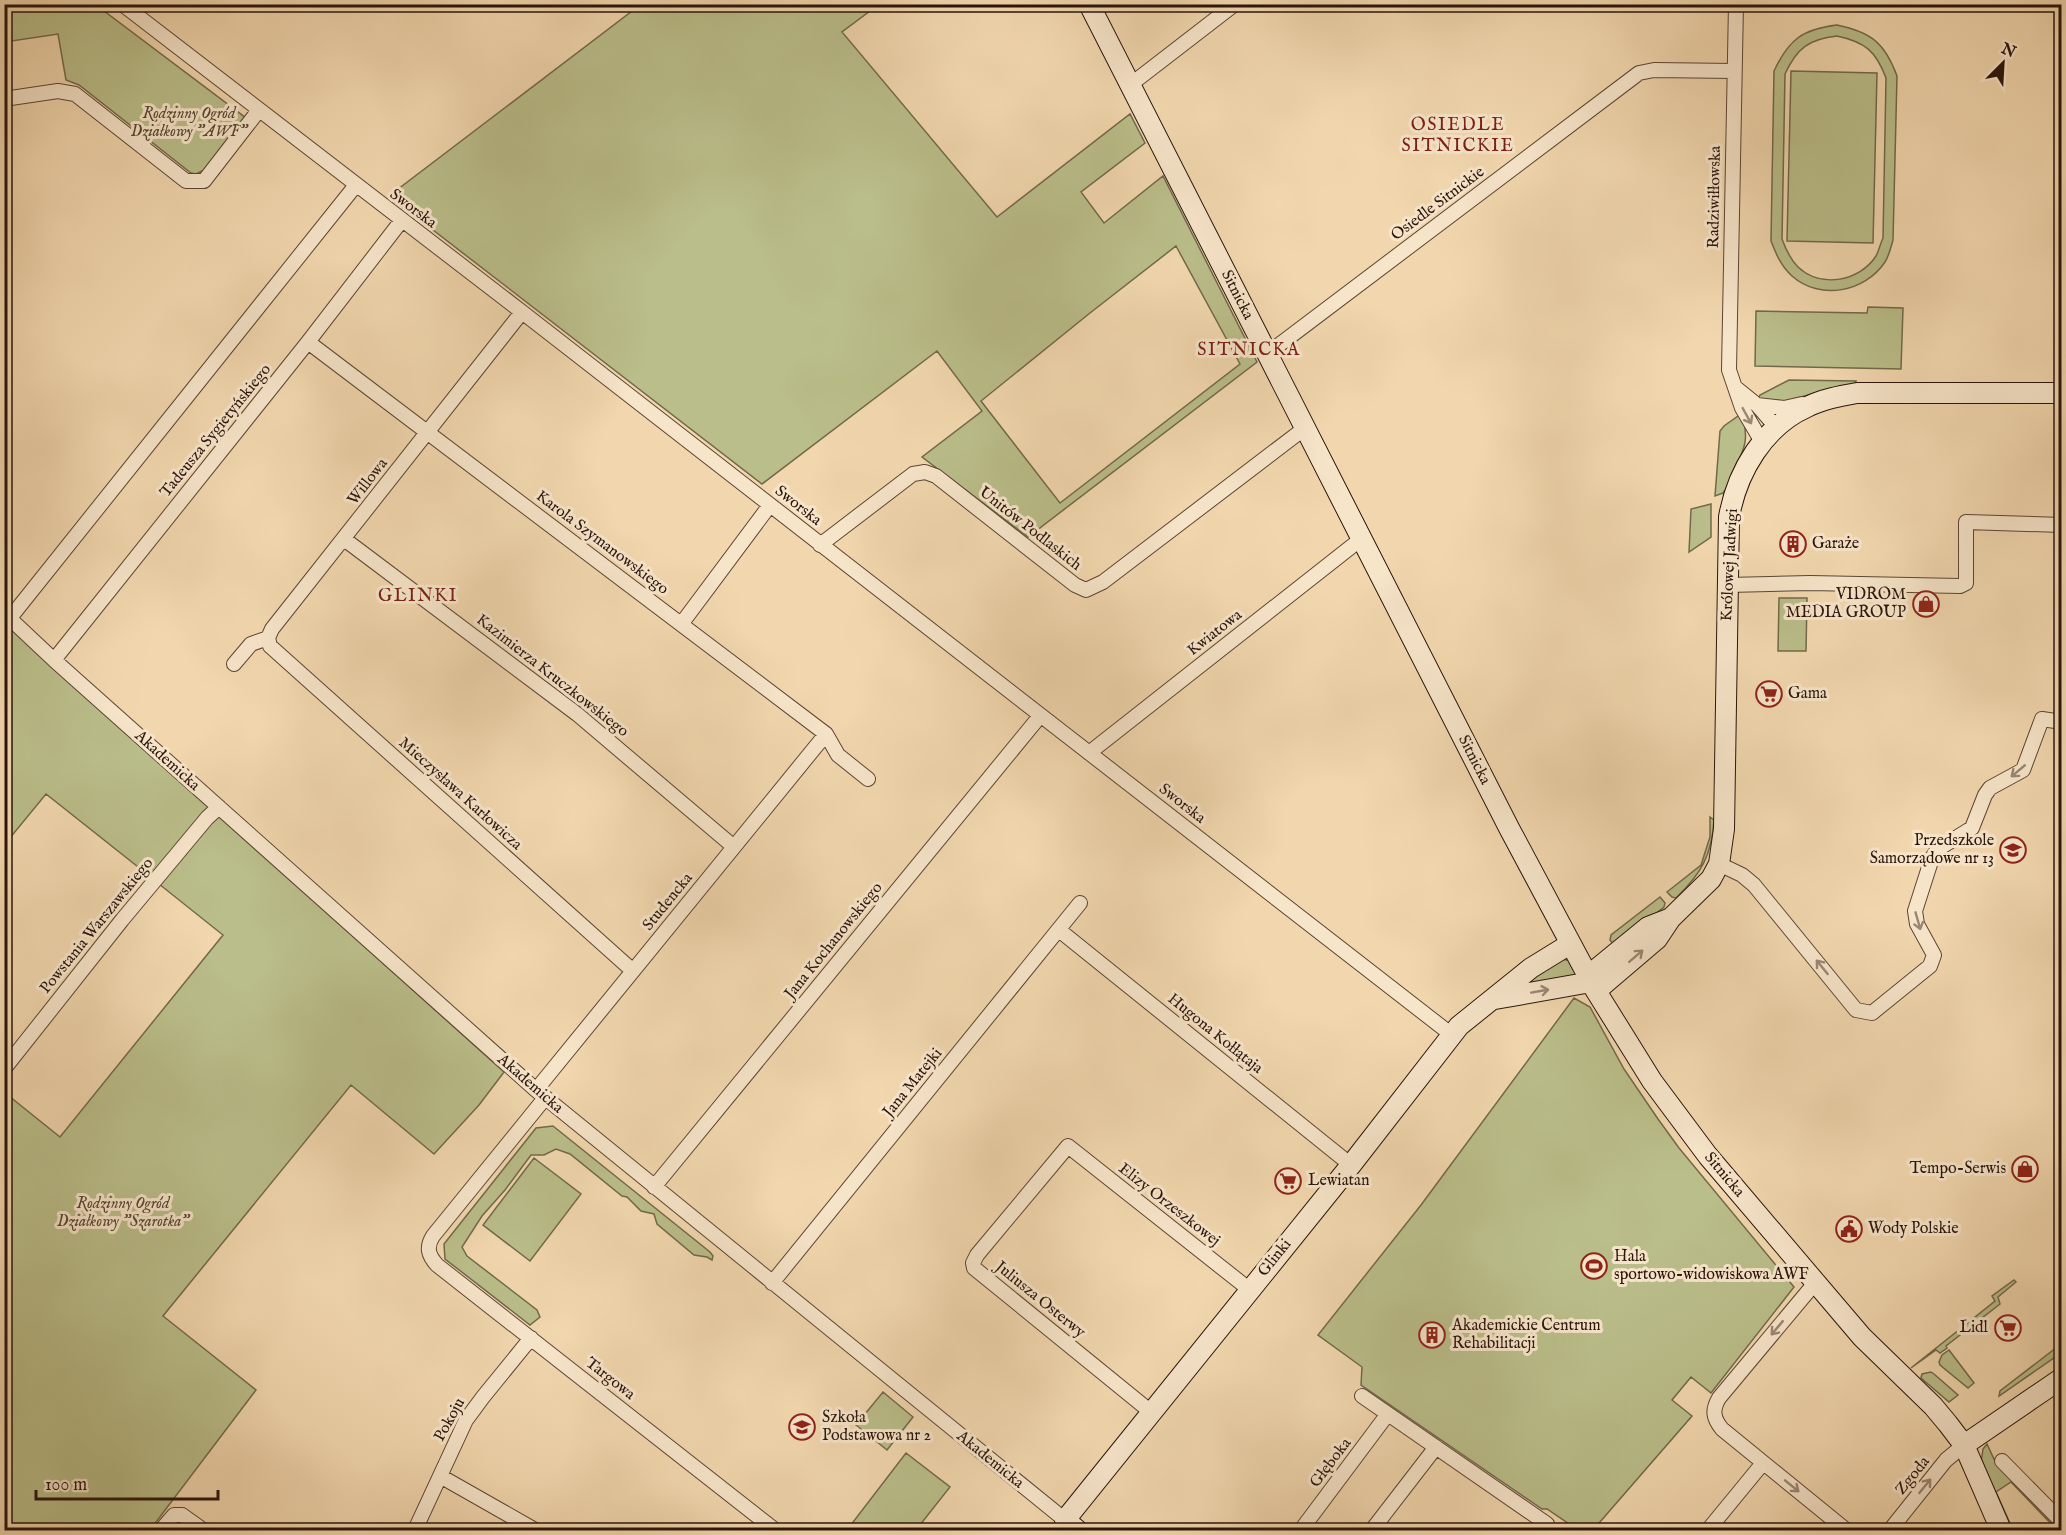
<svg xmlns="http://www.w3.org/2000/svg" width="2066" height="1535" viewBox="0 0 2066 1535" font-family="'IM FELL English',serif">
	<style>
		.green { fill: #babe8a; stroke: #72694b; stroke-width: 1.5; fill-rule: evenodd }
		.lines { fill: none; stroke-linecap: round; stroke-linejoin: round }
		.street-casing { stroke: #5c4534; stroke-width: 16 }
		.secondary-casing { stroke: #2a140c; stroke-width: 22 }
		.street { stroke: #f7e5ca; stroke-width: 14 }
		.secondary { stroke: #f7e5ca; stroke-width: 20 }
		.oneway { stroke: #9b8774 }
		.labels { text-anchor: middle; dominant-baseline: central; stroke-width: 6; stroke-linejoin: round; paint-order: stroke }
		.park-label { font-size: 16px; font-style: italic; fill: #554732; stroke: #f7e5ca }
		.street-label { font-size: 16px; fill: #2a140c; stroke: #f7e5ca }
		.poi-label { font-size: 16px; fill: #2a140c; stroke: #f7e5ca; text-anchor: start }
		.neighbourhood-label { font-size: 18px; letter-spacing: 1.5px; fill: #7a1f14; stroke: #f7e5ca }
	</style>
	<rect width="100%" height="100%" fill="#f2d7ae"/>
	<filter id="stains"><feTurbulence type="fractalNoise" baseFrequency=".00333" numOctaves="4"/><feColorMatrix values="0 0 0 0 .2 0 0 0 0 .09 0 0 0 0 .02 0 0 0 .5 -.17"/></filter>
	<radialGradient id="worn" r=".72"><stop offset=".6" stop-color="#630" stop-opacity="0"/><stop offset="1" stop-color="#630" stop-opacity=".3"/></radialGradient>
	<path class="green" d="M 4,5 L 96,5 L 246,118 L 204,170 L 196,174 L 191,173 L 79,85 L 66,80 L 58,34 L 5,42 Z
		M 640,5 L 878,5 L 842,32 L 997,217 L 1130,114 L 1145,143 L 1081,192 L 1104,223 L 1163,176 L 1257,362 L 1028,537 L 922,457 L 982,411 L 937,351 L 762,484 L 389,196 ZM 1176,246 L 1240,364 L 1060,503 L 981,401 L 1090,313 Z
		M 1837,25 C 1871,32 1885,43 1897,76 L 1893,240 C 1891,247 1889,256 1885,262 C 1865,292 1820,301 1792,276 C 1781,266 1776,254 1771,241 L 1774,71 C 1789,39 1803,29 1837,25 ZM 1837,36 C 1865,42 1876,51 1886,78 L 1883,238 C 1880,244 1879,251 1876,256 C 1860,281 1821,289 1798,267 C 1790,259 1786,250 1782,239 L 1785,74 C 1797,48 1809,39 1837,36 Z
		M 1791,71 L 1877,73 L 1873,243 L 1787,241 Z
		M 1868,307 L 1903,308 L 1901,369 L 1755,366 L 1756,311 L 1867,313 Z
		M 1789,380 L 1856,381 L 1854,385 L 1826,390 L 1786,401 L 1758,399 L 1760,395 Z
		M 1741,414 C 1754,447 1736,459 1726,489 L 1723,493 L 1715,496 L 1720,431 L 1724,426 Z
		M 1711,504 L 1711,537 L 1689,552 L 1691,509 Z
		M 1779,598 L 1807,598 L 1806,651 L 1778,651 Z
		M 5,623 L 210,808 L 152,878 L 46,794 L 5,844 Z
		M 216,813 L 504,1072 L 479,1105 L 434,1154 L 351,1085 L 163,1316 L 256,1390 L 150,1530 L 8,1530 L 5,1528 L 4,1092 L 60,1137 L 223,935 L 159,884 Z
		M 1710,817 L 1714,820 C 1712,855 1701,874 1676,898 L 1672,897 L 1667,892 L 1701,865 L 1710,837 Z
		M 1660,897 L 1665,903 L 1664,907 L 1615,946 L 1610,940 L 1611,935 Z
		M 1561,959 L 1572,961 L 1578,971 L 1574,977 L 1526,987 L 1523,983 Z
		M 1574,998 L 1590,1007 L 1624,1069 L 1658,1119 L 1679,1148 L 1794,1287 L 1711,1393 L 1691,1377 L 1672,1400 L 1692,1416 L 1593,1530 L 1578,1530 L 1547,1509 L 1542,1509 L 1361,1385 L 1362,1367 L 1318,1335 L 1421,1205 Z
		M 553,1126 L 710,1252 L 713,1256 L 712,1260 L 707,1257 L 694,1255 L 657,1224 L 654,1214 L 641,1211 L 627,1197 L 622,1196 L 570,1154 L 556,1149 L 544,1155 L 531,1155 L 505,1190 L 482,1216 L 462,1247 L 467,1256 L 537,1310 L 540,1317 L 530,1325 L 445,1259 L 444,1244 L 536,1128 Z
		M 534,1158 L 581,1194 L 530,1261 L 483,1225 Z
		M 2014,1280 L 2016,1282 L 1998,1297 L 2000,1304 L 1946,1346 L 1947,1348 L 1940,1353 L 1936,1350 L 1911,1368 L 1995,1301 L 1992,1296 Z
		M 2061,1344 L 2061,1353 L 1999,1396 L 2000,1391 Z
		M 1949,1350 L 1974,1383 L 1968,1388 L 1940,1365 L 1939,1362 L 1942,1355 Z
		M 1931,1372 L 1934,1374 L 1958,1395 L 1949,1402 L 1921,1378 L 1922,1374 Z
		M 883,1392 L 913,1417 L 887,1450 L 856,1425 Z
		M 1987,1444 L 1994,1459 L 2061,1527 L 2061,1530 L 2057,1530 L 2011,1482 L 1996,1492 L 2013,1530 L 2009,1530 L 1981,1463 L 1983,1449 Z
		M 906,1453 L 950,1487 L 916,1530 L 847,1530 Z"/>
	<g class="lines">
		<g class="street-casing">
			<path id="street" d="M 122,4 L 522,312 L 1452,1035
				M 1736,4 L 1729,370 L 1742,408 L 1762,442
				M 1130,85 L 1235,4
				M 4,99 L 58,91 L 75,94 L 186,181 L 204,181 L 259,110
				M 308,342 L 826,734 L 838,755 L 868,779
				M 1267,354 L 1639,73 L 1654,70 L 1734,71
				M 1736,388 L 1757,405 L 1776,427
				M 1757,405 L 1784,408 L 1802,404
				M 344,539 L 577,714 L 734,847
				M 820,545 L 913,474 L 925,472 L 936,476 L 1075,585 L 1086,590 L 1103,582 L 1305,428
				M 1728,585 L 1810,583 L 1960,586 L 1966,583 L 1966,522 L 2062,525
				M 4,613 L 54,660 L 536,1090 L 1065,1520
				M 10,618 L 356,185
				M 682,623 L 770,505
				M 268,638 L 270,646 L 633,971
				M 54,660 L 308,342 L 402,220
				M 234,664 L 251,644 L 268,638 L 272,629 L 522,312
				M 1089,753 L 1361,539
				M 1719,864 L 1742,875 L 1754,885 L 1856,1010 L 1872,1013 L 1930,966 L 1934,955 L 1917,924 L 1915,911 L 1932,858 L 1938,849 L 1972,828 L 1985,795 L 1990,788 L 2023,770 L 2042,719 L 2062,722
				M 1059,930 L 1351,1165
				M 4,1069 L 122,920 L 207,818 L 219,807
				M 536,1090 L 826,734
				M 545,1098 L 433,1236 C 426,1247 428,1255 437,1265 L 775,1530
				M 654,1187 L 1040,716
				M 772,1283 L 1080,903
				M 1815,1283 L 1719,1398 C 1712,1410 1713,1418 1722,1429 L 1846,1530
				M 1362,1396 L 1547,1524
				M 1151,1412 L 974,1268 L 973,1263 L 977,1255 L 1068,1146 L 1250,1290
				M 2002,1461 L 2062,1522
				M 440,1476 L 535,1530
				M 161,1530 L 174,1515 L 182,1515 L 203,1530
				M 415,1530 L 466,1420 L 483,1397 L 531,1338
				M 1301,1530 L 1387,1415
				M 1372,1530 L 1436,1447
				M 1708,1530 L 1763,1463
				M 1890,1530 L 1946,1460 L 1964,1445"/>
		</g>
		<g class="secondary-casing">
			<path id="secondary" d="M 1089,4 L 1509,828 L 1596,991 L 1652,1081 L 1708,1156 L 1862,1337 L 1933,1406 L 1948,1424 L 1964,1445 L 2001,1530
				M 1588,976 L 1648,927 L 1671,918
				M 1596,991 L 1657,939 L 1671,918 L 1711,879 L 1719,864 L 1724,829 L 1729,517 C 1737,472 1764,426 1807,407 C 1823,399 1840,396 1857,393 L 2062,393
				M 1495,999 L 1591,982
				M 1964,1445 L 2062,1378
				M 1077,1530 L 1065,1520 L 1351,1165 L 1459,1026 L 1531,968 L 1570,944"/>
		</g>
		<use href="#street" class="street"/>
		<use href="#secondary" class="secondary"/>
	</g>
	<defs><path id="oneway-shaft" d="M-6 0H5M1.5-3L5.5 0L1.5 3" fill="none" stroke-width="1.6" stroke-linecap="round" stroke-linejoin="round" transform="scale(1.5)"/></defs>
	<g class="oneway">
		<use href="#oneway-shaft" transform="translate(1747 416) rotate(61)"/>
		<use href="#oneway-shaft" transform="translate(2018 771) rotate(140)"/>
		<use href="#oneway-shaft" transform="translate(1918 921) rotate(74)"/>
		<use href="#oneway-shaft" transform="translate(1636 956) rotate(-41)"/>
		<use href="#oneway-shaft" transform="translate(1822 967) rotate(-129)"/>
		<use href="#oneway-shaft" transform="translate(1540 991) rotate(-10)"/>
		<use href="#oneway-shaft" transform="translate(1777 1328) rotate(130)"/>
		<use href="#oneway-shaft" transform="translate(1792 1486) rotate(39)"/>
		<use href="#oneway-shaft" transform="translate(1925 1486) rotate(-51)"/>
	</g>
	<defs>
		<g id="building-ring" transform="scale(1.35)"><circle r="9.5" fill="#f7e5ca" stroke="#8f2418" stroke-width="1.5"/><path d="M-4-6H4V6H1V3H-1V6H-4ZM-2.5-4.3h1.7v1.8h-1.7ZM.8-4.3h1.7v1.8H.8ZM-2.5-1h1.7V.8h-1.7ZM.8-1h1.7V.8H.8Z" fill="#8f2418"/></g>
		<g id="shop-ring" transform="scale(1.35)"><circle r="9.5" fill="#f7e5ca" stroke="#8f2418" stroke-width="1.5"/><path d="M-5-2.5h2.3a2.7 3.5 0 0 1 5.4 0H5L5.5 6h-11ZM-1.5-2.5h3a1.5 2.3 0 0 0-3 0Z" fill="#8f2418"/></g>
		<g id="supermarket-ring" transform="scale(1.35)"><circle r="9.5" fill="#f7e5ca" stroke="#8f2418" stroke-width="1.5"/><path d="M-6-5.5h2.5l.6 2H6L4.5 2H-2.5L-4.4-4H-6ZM-1.5 3.2a1.3 1.3 0 1 0 .1 0ZM3 3.2a1.3 1.3 0 1 0 .1 0Z" fill="#8f2418"/></g>
		<g id="school-ring" transform="scale(1.35)"><circle r="9.5" fill="#f7e5ca" stroke="#8f2418" stroke-width="1.5"/><path d="M0-5L7-2L0 1L-7-2ZM-4 1L0 2.5L4 1V4Q0 6-4 4Z" fill="#8f2418"/></g>
		<g id="civic-ring" transform="scale(1.35)"><circle r="9.5" fill="#f7e5ca" stroke="#8f2418" stroke-width="1.5"/><path d="M-.6-6.5H3V-4.5H.6V-3L4-1V1h2V6H-6V1h2V-1L-.6-3ZM-1.2 2.5V6h2.4V2.5Z" fill="#8f2418"/></g>
		<g id="stadium-ring" transform="scale(1.35)"><circle r="9.5" fill="#f7e5ca" stroke="#8f2418" stroke-width="1.5"/><path d="M0-5a6.5 5 0 1 0 0 10a6.5 5 0 1 0 0-10ZM-3.5-1.8h7v3.6h-7Z" fill="#8f2418"/></g>
	</defs>
	<g fill-rule="evenodd">
		<use href="#building-ring" x="1793" y="544"/>
		<use href="#shop-ring" x="1926" y="604"/>
		<use href="#supermarket-ring" x="1769" y="694"/>
		<use href="#school-ring" x="2013" y="850"/>
		<use href="#shop-ring" x="2025" y="1169"/>
		<use href="#supermarket-ring" x="1288" y="1181"/>
		<use href="#civic-ring" x="1849" y="1229"/>
		<use href="#stadium-ring" x="1594" y="1266"/>
		<use href="#supermarket-ring" x="2008" y="1328"/>
		<use href="#building-ring" x="1432" y="1335"/>
		<use href="#school-ring" x="802" y="1427"/>
	</g>
	<g class="labels">
		<g class="park-label">
			<text x="189" y="114">Rodzinny Ogród<tspan x="189" dy="18">Działkowy "AWF"</tspan></text>
			<text x="123" y="1204">Rodzinny Ogród<tspan x="123" dy="18">Działkowy "Szarotka"</tspan></text>
		</g>
		<g class="street-label">
			<text transform="translate(1715 197) rotate(-89)">Radziwiłłowska</text>
			<text transform="translate(1438 204) rotate(-37)">Osiedle Sitnickie</text>
			<text transform="translate(413 209) rotate(37)">Sworska</text>
			<text transform="translate(1237 295) rotate(63)">Sitnicka</text>
			<text transform="translate(216 431) rotate(-51)">Tadeusza Sygietyńskiego</text>
			<text transform="translate(368 482) rotate(-52)">Willowa</text>
			<text transform="translate(798 506) rotate(38)">Sworska</text>
			<text transform="translate(1030 529) rotate(38)">Unitów Podlaskich</text>
			<text transform="translate(602 543) rotate(37)">Karola Szymanowskiego</text>
			<text transform="translate(1730 565) rotate(-87)">Królowej Jadwigi</text>
			<text transform="translate(1215 633) rotate(-38)">Kwiatowa</text>
			<text transform="translate(552 676) rotate(38)">Kazimierza Kruczkowskiego</text>
			<text transform="translate(1474 760) rotate(63)">Sitnicka</text>
			<text transform="translate(167 761) rotate(42)">Akademicka</text>
			<text transform="translate(460 794) rotate(42)">Mieczysława Karłowicza</text>
			<text transform="translate(1182 804) rotate(38)">Sworska</text>
			<text transform="translate(668 902) rotate(-51)">Studencka</text>
			<text transform="translate(97 926) rotate(-51)">Powstania Warszawskiego</text>
			<text transform="translate(834 941) rotate(-51)">Jana Kochanowskiego</text>
			<text transform="translate(1215 1034) rotate(39)">Hugona Kołłątaja</text>
			<text transform="translate(913 1083) rotate(-51)">Jana Matejki</text>
			<text transform="translate(530 1084) rotate(41)">Akademicka</text>
			<text transform="translate(1724 1175) rotate(50)">Sitnicka</text>
			<text transform="translate(1169 1205) rotate(38)">Elizy Orzeszkowej</text>
			<text transform="translate(1275 1258) rotate(-51)">Glinki</text>
			<text transform="translate(1040 1300) rotate(39)">Juliusza Osterwy</text>
			<text transform="translate(610 1379) rotate(38)">Targowa</text>
			<text transform="translate(450 1420) rotate(-61)">Pokoju</text>
			<text transform="translate(990 1460) rotate(39)">Akademicka</text>
			<text transform="translate(1331 1463) rotate(-53)">Głęboka</text>
			<text transform="translate(1913 1476) rotate(-51)">Zgoda</text>
		</g>
		<g class="poi-label">
			<text x="1812" y="544">Garaże</text>
			<text x="1906" y="595" text-anchor="end">VIDROM<tspan x="1906" dy="18">MEDIA GROUP</tspan></text>
			<text x="1788" y="694">Gama</text>
			<text x="1994" y="841" text-anchor="end">Przedszkole<tspan x="1994" dy="18">Samorządowe nr 13</tspan></text>
			<text x="2006" y="1169" text-anchor="end">Tempo-Serwis</text>
			<text x="1308" y="1181">Lewiatan</text>
			<text x="1868" y="1229">Wody Polskie</text>
			<text x="1614" y="1257">Hala<tspan x="1614" dy="18">sportowo-widowiskowa AWF</tspan></text>
			<text x="1452" y="1326">Akademickie Centrum<tspan x="1452" dy="18">Rehabilitacji</tspan></text>
			<text x="1988" y="1328" text-anchor="end">Lidl</text>
			<text x="822" y="1418">Szkoła<tspan x="822" dy="18">Podstawowa nr 2</tspan></text>
		</g>
		<g class="neighbourhood-label">
			<text x="1458" y="125">OSIEDLE<tspan x="1458" dy="21">SITNICKIE</tspan></text>
			<text x="1249" y="350">SITNICKA</text>
			<text x="418" y="596">GLINKI</text>
		</g>
	</g>
	<rect width="2066" height="1535" fill="none" stroke="#f2d7ae" stroke-width="24"/>
	<rect x="6" y="6" width="2054" height="1523" fill="none" stroke="#2a140c" stroke-width="3"/>
	<rect x="12" y="12" width="2042" height="1511" fill="none" stroke="#2a140c" stroke-width="1.5"/>
	<g transform="translate(2003 63) rotate(24)" stroke="#f7e5ca" stroke-width="4.5" paint-order="stroke">
	<path d="M0-4.5L10 22L0 15L-10 22Z" fill="#2a140c"/>
	<text y="-9" font-size="16" font-weight="bold" text-anchor="middle" fill="#2a140c">N</text>
	</g>
	<path d="M36 1490v9h182v-9" fill="none" stroke="#2a140c" stroke-width="3"/>
	<text x="45" y="1490" font-size="18" fill="#2a140c" stroke="#f7e5ca" stroke-width="4.5" paint-order="stroke">100 m</text>
	<rect width="100%" height="100%" filter="url(#stains)"/>
	<rect width="100%" height="100%" fill="url(#worn)"/>
</svg>
